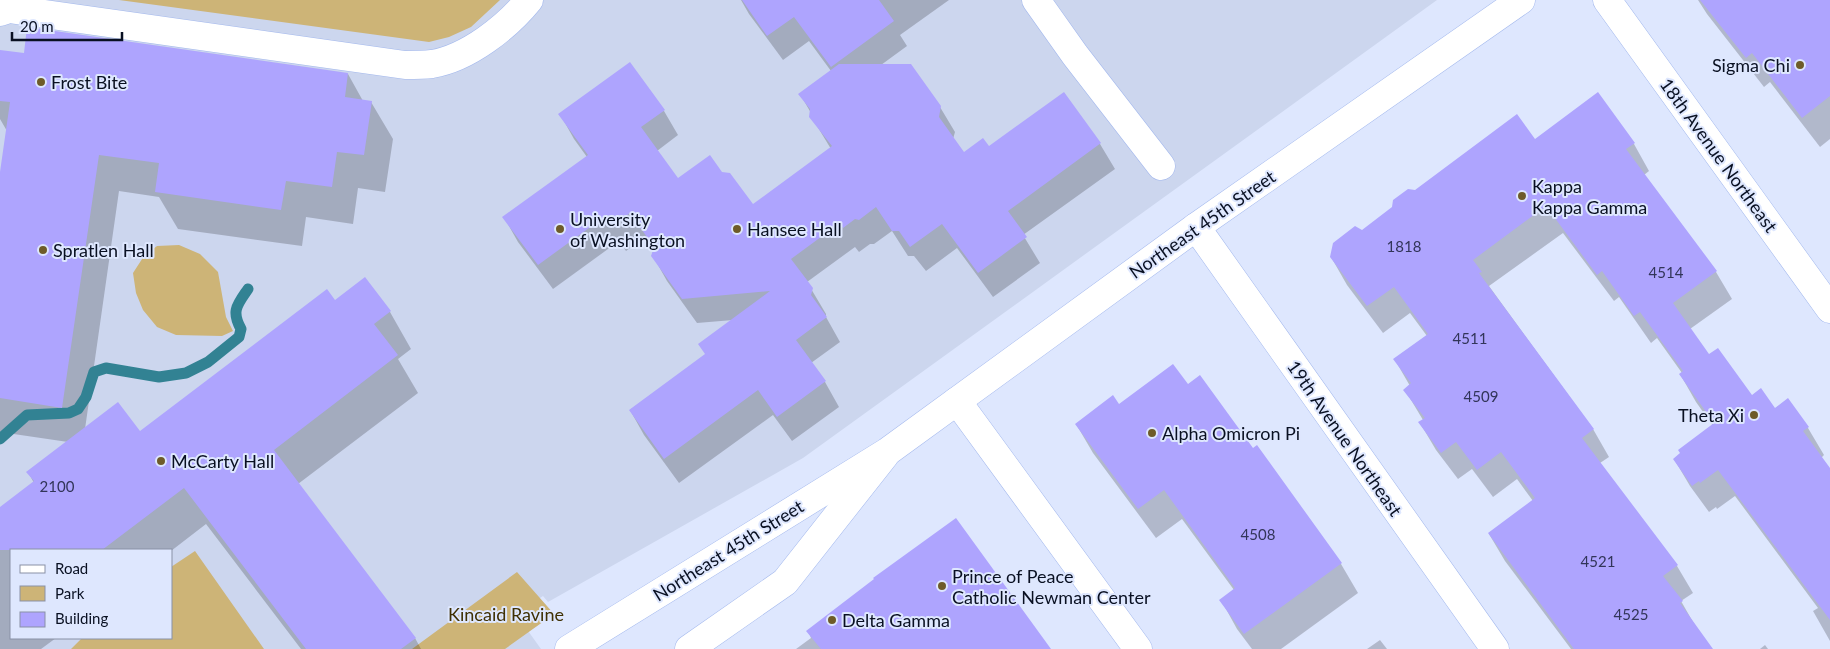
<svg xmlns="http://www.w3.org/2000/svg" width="1830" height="649" viewBox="0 0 1830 649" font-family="Lato,sans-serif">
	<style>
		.built { fill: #ccd6ee; fill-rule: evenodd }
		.green { fill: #cdb477 }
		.shadow { fill: #0003 }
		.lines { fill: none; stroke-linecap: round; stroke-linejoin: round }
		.stream { stroke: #328293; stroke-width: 11 }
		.building { fill: #aea4fe }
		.minor-casing { stroke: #a3b8ed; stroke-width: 29 }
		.major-casing { stroke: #a3b8ed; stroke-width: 29 }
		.minor { stroke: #fff; stroke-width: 28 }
		.major { stroke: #fff; stroke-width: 28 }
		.poi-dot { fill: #6e5b29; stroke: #dee7fe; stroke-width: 2 }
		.labels { text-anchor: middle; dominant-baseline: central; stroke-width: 4; stroke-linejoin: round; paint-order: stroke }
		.number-label { font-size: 15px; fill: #323559 }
		.poi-label { font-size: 18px; fill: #091022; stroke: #dee7fe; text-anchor: start }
		.street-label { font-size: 18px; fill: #091022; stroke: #dee7fe }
		.park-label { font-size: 18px; fill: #3f3003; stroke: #dee7fe }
	</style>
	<rect width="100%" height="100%" fill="#dee7fe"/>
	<path class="built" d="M 0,0 L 1437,0 L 803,458 L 548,602 L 543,596 L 516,614 L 541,649 L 0,649 ZM 11,550 L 171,550 L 171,638 L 11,638 Z"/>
	<path class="green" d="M 119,0 L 500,0 L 471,27 L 449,37 L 429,42 Z
		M 179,245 L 200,254 L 218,272 L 226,317 L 233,331 L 222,336 L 176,335 L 157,327 L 143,310 L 136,293 L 133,273 L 144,256 L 157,246 Z
		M 195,551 L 264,649 L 71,649 L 82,638 L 171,638 L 171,567 Z
		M 517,572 L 554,614 L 505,649 L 412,649 Z"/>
	<path class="shadow" d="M 741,0 L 949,0 L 900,35 L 907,46 L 881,65 L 940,107 L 955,132 L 953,139 L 964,153 L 989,148 L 1064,93 L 1100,144 L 1115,169 L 1023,235 L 1040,263 L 993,297 L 957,248 L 926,271 L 914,256 L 908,256 L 892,231 L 874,244 L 870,244 L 859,252 L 855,247 L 807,282 L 826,314 L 826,317 L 840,342 L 811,363 L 825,382 L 839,407 L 792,441 L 773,415 L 679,483 L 644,435 L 630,410 L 706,355 L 733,320 L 697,323 L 667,281 L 653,256 L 655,250 L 645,237 L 626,251 L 619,241 L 553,289 L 518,242 L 504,217 L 587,157 L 574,139 L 560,114 L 664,111 L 678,135 L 657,151 L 678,180 L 722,174 L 753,206 L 831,149 L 811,116 L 811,113 L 800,94 L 831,71 L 809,41 L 783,60 L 749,14 Z
		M 1698,0 L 1830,0 L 1830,139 L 1820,147 L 1770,82 L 1764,87 L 1707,14 Z
		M 0,51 L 25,54 L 348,74 L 363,101 L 371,102 L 393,139 L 385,192 L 358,188 L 353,224 L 306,217 L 302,246 L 178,229 L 159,197 L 119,191 L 85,429 L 139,433 L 334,302 L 365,279 L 390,312 L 411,349 L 398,359 L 418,393 L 298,484 L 415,638 L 421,649 L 301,649 L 206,524 L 171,551 L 11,550 L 11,638 L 56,638 L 41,649 L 0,649 L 0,508 L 34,483 L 28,472 L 68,442 L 0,432 L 0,184 L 7,131 L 0,119 Z
		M 1535,140 L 1634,144 L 1649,171 L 1644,175 L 1716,272 L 1732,299 L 1690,329 L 1709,356 L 1752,396 L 1774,409 L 1787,400 L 1808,428 L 1824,455 L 1821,458 L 1830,470 L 1830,641 L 1813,611 L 1818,608 L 1735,496 L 1717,509 L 1716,507 L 1709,512 L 1690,486 L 1674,459 L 1713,426 L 1696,402 L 1680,374 L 1682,373 L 1657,338 L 1651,343 L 1619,297 L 1614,301 L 1563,233 L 1489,286 L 1593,429 L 1609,457 L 1600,463 L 1677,566 L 1693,593 L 1681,601 L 1697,629 L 1712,649 L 1571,649 L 1505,561 L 1489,534 L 1533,501 L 1517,479 L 1493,497 L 1472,469 L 1458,479 L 1436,450 L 1420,423 L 1423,420 L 1405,390 L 1410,386 L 1395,360 L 1427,336 L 1410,313 L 1383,333 L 1347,285 L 1331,257 L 1362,231 L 1415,191 Z
		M 1187,386 L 1252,450 L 1256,447 L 1341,564 L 1358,593 L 1281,649 L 1252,649 L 1237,629 L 1221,600 L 1234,590 L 1182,519 L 1156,538 L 1093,453 L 1076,424 L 1119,406 Z
		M 808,631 L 1050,649 L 796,649 L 811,638 Z
		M 1380,640 L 1387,649 L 1367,649 Z
		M 1765,645 L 1768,649 L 1760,649 Z"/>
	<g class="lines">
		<path class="stream" d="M 0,439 L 27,415 L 69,413 L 78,409 L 86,397 L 94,372 L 106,368 L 159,377 L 186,373 L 208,362 L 239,337 L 241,329 C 231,311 237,305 248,289"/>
	</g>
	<path class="building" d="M 742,0 L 879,0 L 894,21 L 831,67 L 794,17 L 767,36 Z
		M 1700,0 L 1830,0 L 1830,96 L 1802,118 L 1752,53 L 1746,58 Z
		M 27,27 L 348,73 L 345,97 L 372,101 L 364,155 L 337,152 L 332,187 L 286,181 L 281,210 L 155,192 L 159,163 L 99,155 L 62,408 L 0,398 L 0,172 L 10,102 L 0,101 L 0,50 L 24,53 Z
		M 630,62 L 665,110 L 641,127 L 678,178 L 710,155 L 722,172 L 730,173 L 753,204 L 832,146 L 809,117 L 810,109 L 798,94 L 839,64 L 911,64 L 941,106 L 939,117 L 964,152 L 983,138 L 989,146 L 1064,92 L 1101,143 L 1008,211 L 1027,237 L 978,273 L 942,224 L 910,247 L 899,231 L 892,231 L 876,207 L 859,220 L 855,219 L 843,228 L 840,223 L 791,259 L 813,288 L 811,295 L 827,317 L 796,340 L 826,381 L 777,417 L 758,390 L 664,459 L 629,410 L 705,354 L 698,344 L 770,291 L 682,299 L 651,256 L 654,247 L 630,213 L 611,227 L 604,217 L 538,265 L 502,217 L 588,155 L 558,114 Z
		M 1598,92 L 1635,143 L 1626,149 L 1717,271 L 1673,303 L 1709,354 L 1718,348 L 1752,395 L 1761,388 L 1775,408 L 1788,398 L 1809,427 L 1803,431 L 1830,468 L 1830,620 L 1718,470 L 1700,483 L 1699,481 L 1692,486 L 1673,459 L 1680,453 L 1678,450 L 1714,423 L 1679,374 L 1683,371 L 1640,312 L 1634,316 L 1602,271 L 1597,275 L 1546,206 L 1473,260 L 1482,272 L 1479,273 L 1594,429 L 1582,438 L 1678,565 L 1663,576 L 1683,601 L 1680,603 L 1713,649 L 1574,649 L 1488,533 L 1535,498 L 1501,452 L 1477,470 L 1456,442 L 1441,453 L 1418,422 L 1425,418 L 1403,390 L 1411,383 L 1393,359 L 1428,334 L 1394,287 L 1367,306 L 1330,257 L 1333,243 L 1355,226 L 1362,230 L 1392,207 L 1393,200 L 1408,189 L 1415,190 L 1517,114 L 1535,139 Z
		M 365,277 L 391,311 L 374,324 L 398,355 L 274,450 L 416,638 L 401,649 L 306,649 L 184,488 L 102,550 L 0,550 L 0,507 L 34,481 L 26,472 L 118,402 L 140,431 L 327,289 L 335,300 Z
		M 1173,364 L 1188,384 L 1200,375 L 1253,448 L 1257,445 L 1342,563 L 1244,634 L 1219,600 L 1235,588 L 1164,490 L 1138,509 L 1075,424 L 1113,395 L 1119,404 Z
		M 956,518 L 1051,649 L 821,649 L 806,631 L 874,579 L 873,578 Z"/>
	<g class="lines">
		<g class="minor-casing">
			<path id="minor" d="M 1036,0 L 1075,55 L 1161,166
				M 1607,0 L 1830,309
				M 0,12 L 9,9 L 405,65 C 414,65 423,65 432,64 C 468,58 507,27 529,0
				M 1196,227 L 1495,649
				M 957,401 L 1138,649
				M 689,649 L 785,582 L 885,455"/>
		</g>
		<g class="major-casing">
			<path id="major" d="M 569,649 L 887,452 L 1196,227 L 1521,0"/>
		</g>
		<use href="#minor" class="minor"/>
		<use href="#major" class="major"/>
	</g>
	<g class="poi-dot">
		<circle cx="1800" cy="65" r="5"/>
		<circle cx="41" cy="82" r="5"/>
		<circle cx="1522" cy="196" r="5"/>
		<circle cx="560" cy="229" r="5"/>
		<circle cx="737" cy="229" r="5"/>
		<circle cx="43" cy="250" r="5"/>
		<circle cx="1754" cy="415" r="5"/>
		<circle cx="1152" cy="433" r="5"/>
		<circle cx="161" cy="461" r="5"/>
		<circle cx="942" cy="586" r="5"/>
		<circle cx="832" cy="620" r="5"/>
	</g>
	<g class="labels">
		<g class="number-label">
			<text x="1404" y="246">1818</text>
			<text x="1666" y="272">4514</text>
			<text x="1470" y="338">4511</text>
			<text x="1481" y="396">4509</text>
			<text x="57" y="486">2100</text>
			<text x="1258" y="534">4508</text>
			<text x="1598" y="561">4521</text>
			<text x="1631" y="614">4525</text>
		</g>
		<g class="poi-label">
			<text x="1790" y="65" text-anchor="end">Sigma Chi</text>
			<text x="51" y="82">Frost Bite</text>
			<text x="1532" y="186">Kappa<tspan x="1532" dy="21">Kappa Gamma</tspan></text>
			<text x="570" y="219">University<tspan x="570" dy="21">of Washington</tspan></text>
			<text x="747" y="229">Hansee Hall</text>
			<text x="53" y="250">Spratlen Hall</text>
			<text x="1744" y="415" text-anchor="end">Theta Xi</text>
			<text x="1162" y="433">Alpha Omicron Pi</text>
			<text x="171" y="461">McCarty Hall</text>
			<text x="952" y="576">Prince of Peace<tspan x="952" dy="21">Catholic Newman Center</tspan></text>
			<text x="842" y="620">Delta Gamma</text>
		</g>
		<g class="street-label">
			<text transform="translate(1719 155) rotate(54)">18th Avenue Northeast</text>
			<text transform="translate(1202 224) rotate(-35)">Northeast 45th Street</text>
			<text transform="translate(1345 438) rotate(55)">19th Avenue Northeast</text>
			<text transform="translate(728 550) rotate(-32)">Northeast 45th Street</text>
		</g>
		<g class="park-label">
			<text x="506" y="614">Kincaid Ravine</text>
		</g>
	</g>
	<rect x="10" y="549" width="162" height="90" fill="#dee7fe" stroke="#8991a6"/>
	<rect x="20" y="565" width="25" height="8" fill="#ffffff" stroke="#8991a6"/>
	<text x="55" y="574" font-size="15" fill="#091022">Road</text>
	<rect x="20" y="586" width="25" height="15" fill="#cdb477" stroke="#8991a6"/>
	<text x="55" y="599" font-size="15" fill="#091022">Park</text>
	<rect x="20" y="612" width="25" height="15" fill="#aea4fe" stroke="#8991a6"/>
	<text x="55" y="624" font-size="15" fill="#091022">Building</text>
	<path d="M12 32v8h110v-8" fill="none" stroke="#091022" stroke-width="2.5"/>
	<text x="20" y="32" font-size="15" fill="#091022" stroke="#dee7fe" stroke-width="4" paint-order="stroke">20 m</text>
</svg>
